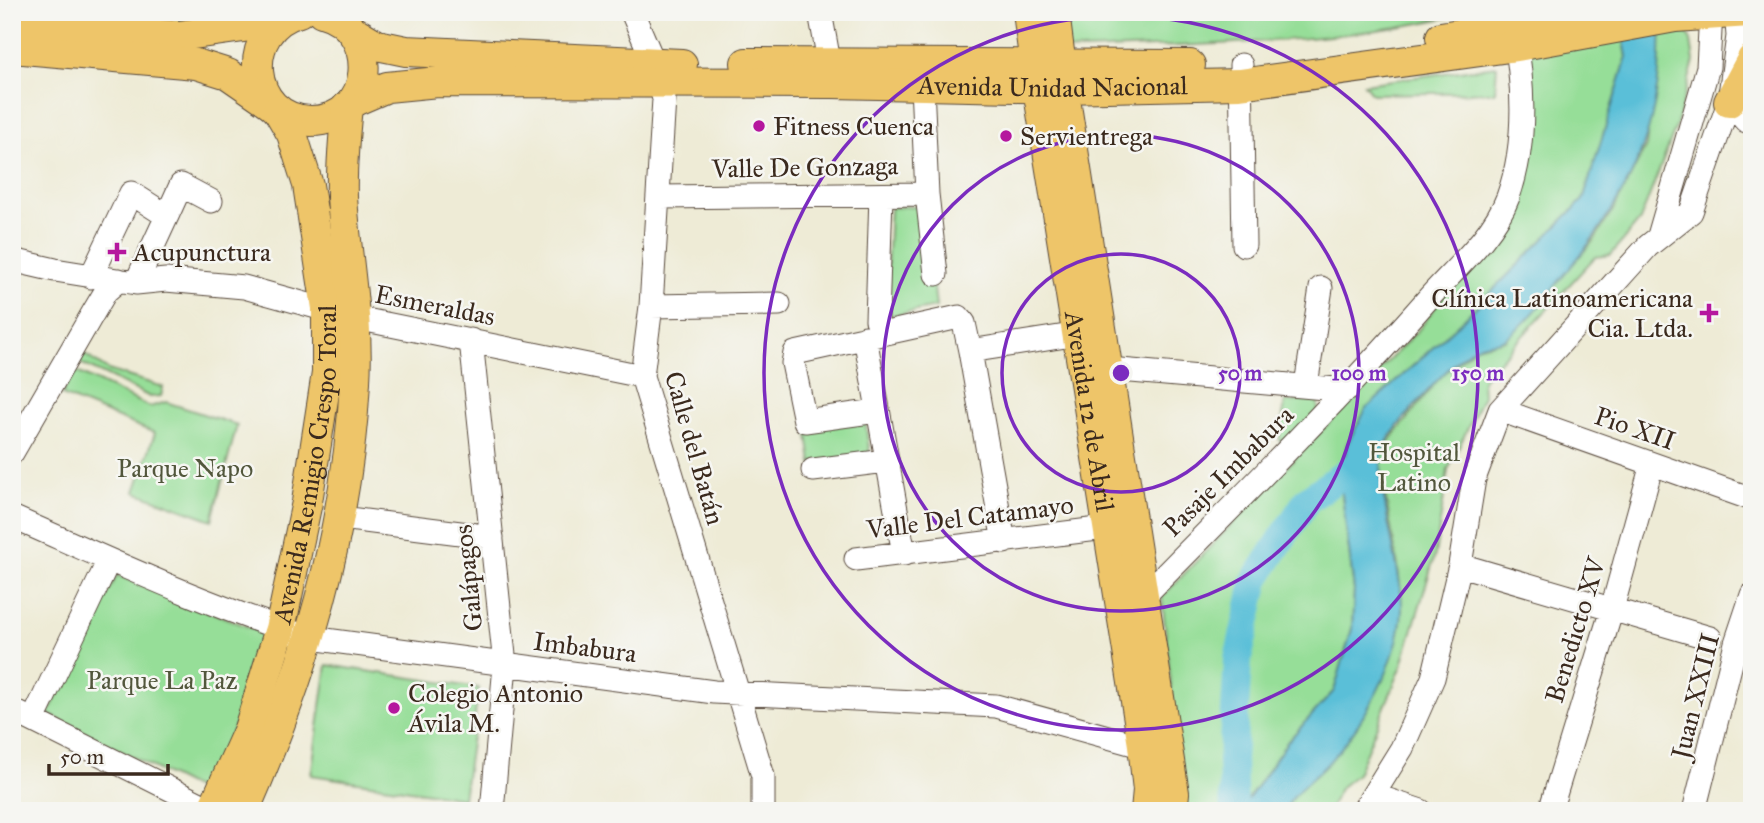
<svg xmlns="http://www.w3.org/2000/svg" width="1764" height="823" viewBox="0 0 1764 823" font-family="'IM FELL Great Primer',serif">
	<style>
		.green { fill: #96de98; stroke: #68845b; stroke-width: 2 }
		.water { fill: #5abfd8; stroke: #4a747b; stroke-width: 2 }
		.lines { fill: none; stroke-linecap: round; stroke-linejoin: round }
		.river { stroke: #5abfd8; stroke-width: 28 }
		.minor-casing { stroke: #56473a; stroke-width: 25 }
		.major-casing { stroke: #56473a; stroke-width: 32 }
		.minor { stroke: #fff; stroke-width: 23 }
		.major { stroke: #eec569; stroke-width: 30 }
		.ring { fill: none; stroke: #7b2cbf; stroke-width: 3.5 }
		.poi-dot { fill: #b5179e; stroke: #f6f6f2; stroke-width: 2.5 }
		.labels { text-anchor: middle; dominant-baseline: central; stroke-width: 5; stroke-linejoin: round; paint-order: stroke }
		.street-label { font-size: 26px; fill: #3b2a1e; stroke: #f6f6f2 }
		.poi-label { font-size: 26px; fill: #3b2a1e; stroke: #f6f6f2; text-anchor: start }
		.park-label { font-size: 26px; fill: #52573c; stroke: #f6f6f2 }
		.centre { fill: #7b2cbf; stroke: #f6f6f2; stroke-width: 3.5 }
		.ring-label { font-size: 21px; text-anchor: middle; font-weight: bold; fill: #7b2cbf; stroke: #f6f6f2; stroke-width: 5; stroke-linejoin: round; paint-order: stroke }
	</style>
	<rect width="100%" height="100%" fill="#f6f6f2"/>
	<filter id="ink" filterUnits="userSpaceOnUse"><feTurbulence type="fractalNoise" baseFrequency=".0143" numOctaves="2"/><feDisplacementMap in="SourceGraphic" scale="14" xChannelSelector="R" yChannelSelector="G"/><feConvolveMatrix kernelMatrix="1 2 1 2 8 2 1 2 1" color-interpolation-filters="sRGB"/></filter>
	<filter id="wash" filterUnits="userSpaceOnUse"><feTurbulence type="fractalNoise" baseFrequency=".00686" numOctaves="4" result="noise"/><feDisplacementMap in="SourceGraphic" scale="28" xChannelSelector="R" yChannelSelector="G"/><feGaussianBlur stdDeviation="1.57" result="paint"/><feColorMatrix in="noise" values="0 0 0 0 0 0 0 0 0 0 0 0 0 0 0 0 0 1.4 0 .05"/><feComposite in="paint" operator="in"/></filter>
	<g filter="url(#wash)">
		<rect width="100%" height="100%" fill="#eeebd6"/>
		<path class="green" d="M 139,12 L 229,12 L 211,20 L 136,24 Z
			M 1062,12 L 1471,12 C 1339,45 1200,44 1064,51 Z
			M 1660,26 L 1684,27 L 1691,41 L 1694,61 L 1676,127 L 1640,220 L 1611,255 L 1595,257 L 1482,380 L 1483,396 L 1448,470 L 1435,555 L 1401,668 L 1357,774 L 1341,787 L 1328,811 L 1284,811 L 1402,611 L 1398,566 L 1380,466 L 1385,447 L 1440,377 L 1475,347 L 1505,340 L 1595,239 L 1615,207 L 1646,146 Z
			M 1622,29 L 1627,57 L 1583,200 L 1465,318 L 1366,409 L 1340,479 L 1354,590 L 1352,629 L 1334,691 L 1288,741 L 1240,811 L 1184,811 L 1162,597 L 1420,328 L 1516,198 L 1523,49 Z
			M 1497,66 L 1495,92 L 1372,94 L 1364,84 Z
			M 925,205 L 936,307 L 885,317 L 890,208 Z
			M 84,354 L 108,370 L 163,387 L 161,396 L 150,397 L 78,362 Z
			M 73,370 L 150,407 L 166,402 L 237,425 L 212,520 L 135,492 L 155,433 L 62,395 Z
			M 1318,400 L 1318,411 L 1288,444 L 1279,441 L 1285,402 Z
			M 865,420 L 870,455 L 812,463 L 807,428 Z
			M 117,575 L 264,633 L 237,720 L 206,794 L 48,714 Z
			M 327,665 L 479,688 L 463,798 L 311,775 Z"/>
		<path class="water" d="M 1660,21 C 1665,129 1628,200 1560,280 C 1544,300 1528,323 1506,338 C 1498,344 1485,342 1476,347 C 1456,356 1392,428 1384,448 C 1372,480 1403,569 1402,610 C 1400,660 1363,725 1330,761 C 1314,779 1295,789 1284,811 L 1240,811 L 1288,741 L 1334,691 L 1352,629 L 1354,590 L 1340,479 L 1347,444 L 1366,409 L 1465,318 L 1583,200 L 1627,57 L 1622,29 Z"/>
		<g class="lines">
			<path class="river" d="M 1234,811 L 1232,760 L 1238,659 L 1256,579 L 1307,500 L 1358,464"/>
		</g>
	</g>
	<g filter="url(#ink)">
		<g class="lines">
			<g class="minor-casing">
				<path id="minor" d="M 632,12 L 654,63 L 664,99 L 651,306 L 642,376 L 763,776 L 763,811
					M 820,12 L 832,78
					M 1241,65 L 1244,245
					M 1729,102 L 1746,121 L 1752,122
					M 927,194 L 936,274
					M 660,197 L 927,194 L 922,86
					M 167,216 L 181,185 L 211,201
					M 1659,236 L 1708,67 L 1711,12
					M 12,260 L 55,270 L 136,283 L 166,280 L 244,287 L 356,318 L 642,376
					M 91,277 L 131,193 L 167,216 L 136,283
					M 651,306 L 779,304
					M 877,320 L 881,195
					M 865,337 L 904,554
					M 471,340 L 505,665 L 492,811
					M 970,351 L 1091,332
					M 1109,369 L 1347,390
					M 1306,385 L 1321,288
					M 1500,410 L 1752,499
					M 877,411 L 805,421 L 793,363 L 795,353 L 959,317 L 964,323 L 970,351 L 1004,542
					M 12,453 L 93,313 L 106,291 L 119,280
					M 813,470 L 886,461
					M 12,517 C 110,560 209,607 311,638 L 714,692 L 996,706 L 1155,750
					M 341,518 L 492,537
					M 856,559 L 1122,526
					M 1460,565 L 1710,638
					M 1144,596 C 1240,499 1336,403 1426,301 C 1453,270 1493,237 1508,197 C 1527,144 1524,84 1514,30
					M 12,710 L 214,811
					M 33,720 L 109,560
					M 1373,795 L 1421,811
					M 1363,811 L 1402,748 L 1433,678 L 1460,565 L 1474,479 L 1500,410 L 1648,246 L 1691,212 L 1729,102 L 1738,36 L 1736,12
					M 1550,811 L 1612,609 L 1652,464
					M 1694,811 L 1736,643 L 1752,595"/>
			</g>
			<g class="major-casing">
				<g id="major">
					<path d="M 299,12 C 239,28 246,120 311,121 C 376,121 382,28 322,12"/>
					<path id="s1" d="M 1028,12 L 1038,88 L 1143,745 L 1148,790 L 1146,811"/>
					<path d="M 1054,12 L 1065,99 L 1174,793 L 1172,811"/>
					<path d="M 12,20 L 120,33 L 179,36 L 278,22"/>
					<path d="M 352,30 L 377,45 L 406,51 L 682,64"/>
					<path d="M 1441,37 L 1578,15"/>
					<path d="M 12,48 L 196,64 L 228,74 L 270,103"/>
					<path d="M 746,63 L 1190,65"/>
					<path id="s2" d="M 352,102 L 387,87 L 438,82 L 832,83 L 1063,88 L 1240,84 L 1517,46 L 1675,17 L 1749,12"/>
					<path d="M 1729,102 L 1752,59"/>
					<path id="s3" d="M 212,811 L 249,729 L 280,629 L 307,502 L 327,373 L 327,308 L 308,185 L 292,134 L 278,110"/>
					<path d="M 244,811 C 305,672 347,535 355,382 C 359,319 346,259 342,197 C 341,167 344,136 347,107"/>
				</g>
			</g>
			<use href="#minor" class="minor"/>
			<use href="#major" class="major"/>
		</g>
	</g>
	<g class="ring">
		<circle cx="1121" cy="373" r="119"/>
		<circle cx="1121" cy="373" r="238"/>
		<circle cx="1121" cy="373" r="357"/>
	</g>
	<g class="poi-dot">
		<circle cx="759" cy="126" r="7"/>
		<circle cx="1006" cy="136" r="7"/>
		<path d="M113.5 241.5h7v7h7v7h-7v7h-7v-7h-7v-7h7z"/>
		<path d="M1705.5 302.5h7v7h7v7h-7v7h-7v-7h-7v-7h7z"/>
		<circle cx="394" cy="708" r="7"/>
	</g>
	<g class="labels">
		<g class="street-label">
			<text stroke="none"><textPath href="#s2" startOffset="704">Avenida Unidad Nacional</textPath></text>
			<text transform="translate(805 167) rotate(-1)">Valle De Gonzaga</text>
			<text transform="translate(435 305) rotate(11)">Esmeraldas</text>
			<text stroke="none"><textPath href="#s1" startOffset="404">Avenida 12 de Abril</textPath></text>
			<text transform="translate(1635 428) rotate(19)">Pio XII</text>
			<text transform="translate(695 448) rotate(74)">Calle del Batán</text>
			<text stroke="none"><textPath href="#s3" startOffset="362">Avenida Remigio Crespo Toral</textPath></text>
			<text transform="translate(1228 471) rotate(-45)">Pasaje Imbabura</text>
			<text transform="translate(970 517) rotate(-7)">Valle Del Catamayo</text>
			<text transform="translate(468 578) rotate(-96)">Galápagos</text>
			<text transform="translate(1575 630) rotate(-73)">Benedicto XV</text>
			<text transform="translate(585 647) rotate(7)">Imbabura</text>
			<text transform="translate(1695 696) rotate(-76)">Juan XXIII</text>
		</g>
		<g class="poi-label">
			<text x="773" y="126">Fitness Cuenca</text>
			<text x="1020" y="136">Servientrega</text>
			<text x="133" y="252">Acupunctura</text>
			<text x="1693" y="298" text-anchor="end">Clínica Latinoamericana<tspan x="1693" dy="30">Cia. Ltda.</tspan></text>
			<text x="408" y="693">Colegio Antonio<tspan x="408" dy="30">Ávila M.</tspan></text>
		</g>
		<g class="park-label">
			<text x="1414" y="452">Hospital<tspan x="1414" dy="30">Latino</tspan></text>
			<text x="185" y="468">Parque Napo</text>
			<text x="162" y="680">Parque La Paz</text>
		</g>
	</g>
	<circle cx="1121" cy="373" r="10" class="centre"/>
	<g class="ring-label">
		<text x="1240" y="380">50 m</text>
		<text x="1359" y="380">100 m</text>
		<text x="1478" y="380">150 m</text>
	</g>
	<rect width="1764" height="823" fill="none" stroke="#f6f6f2" stroke-width="42"/>
	<path d="M49 764v10h119v-10" fill="none" stroke="#3b2a1e" stroke-width="3.5"/>
	<text x="60" y="764" font-size="21" fill="#3b2a1e" stroke="#f6f6f2" stroke-width="5" paint-order="stroke">50 m</text>
</svg>
